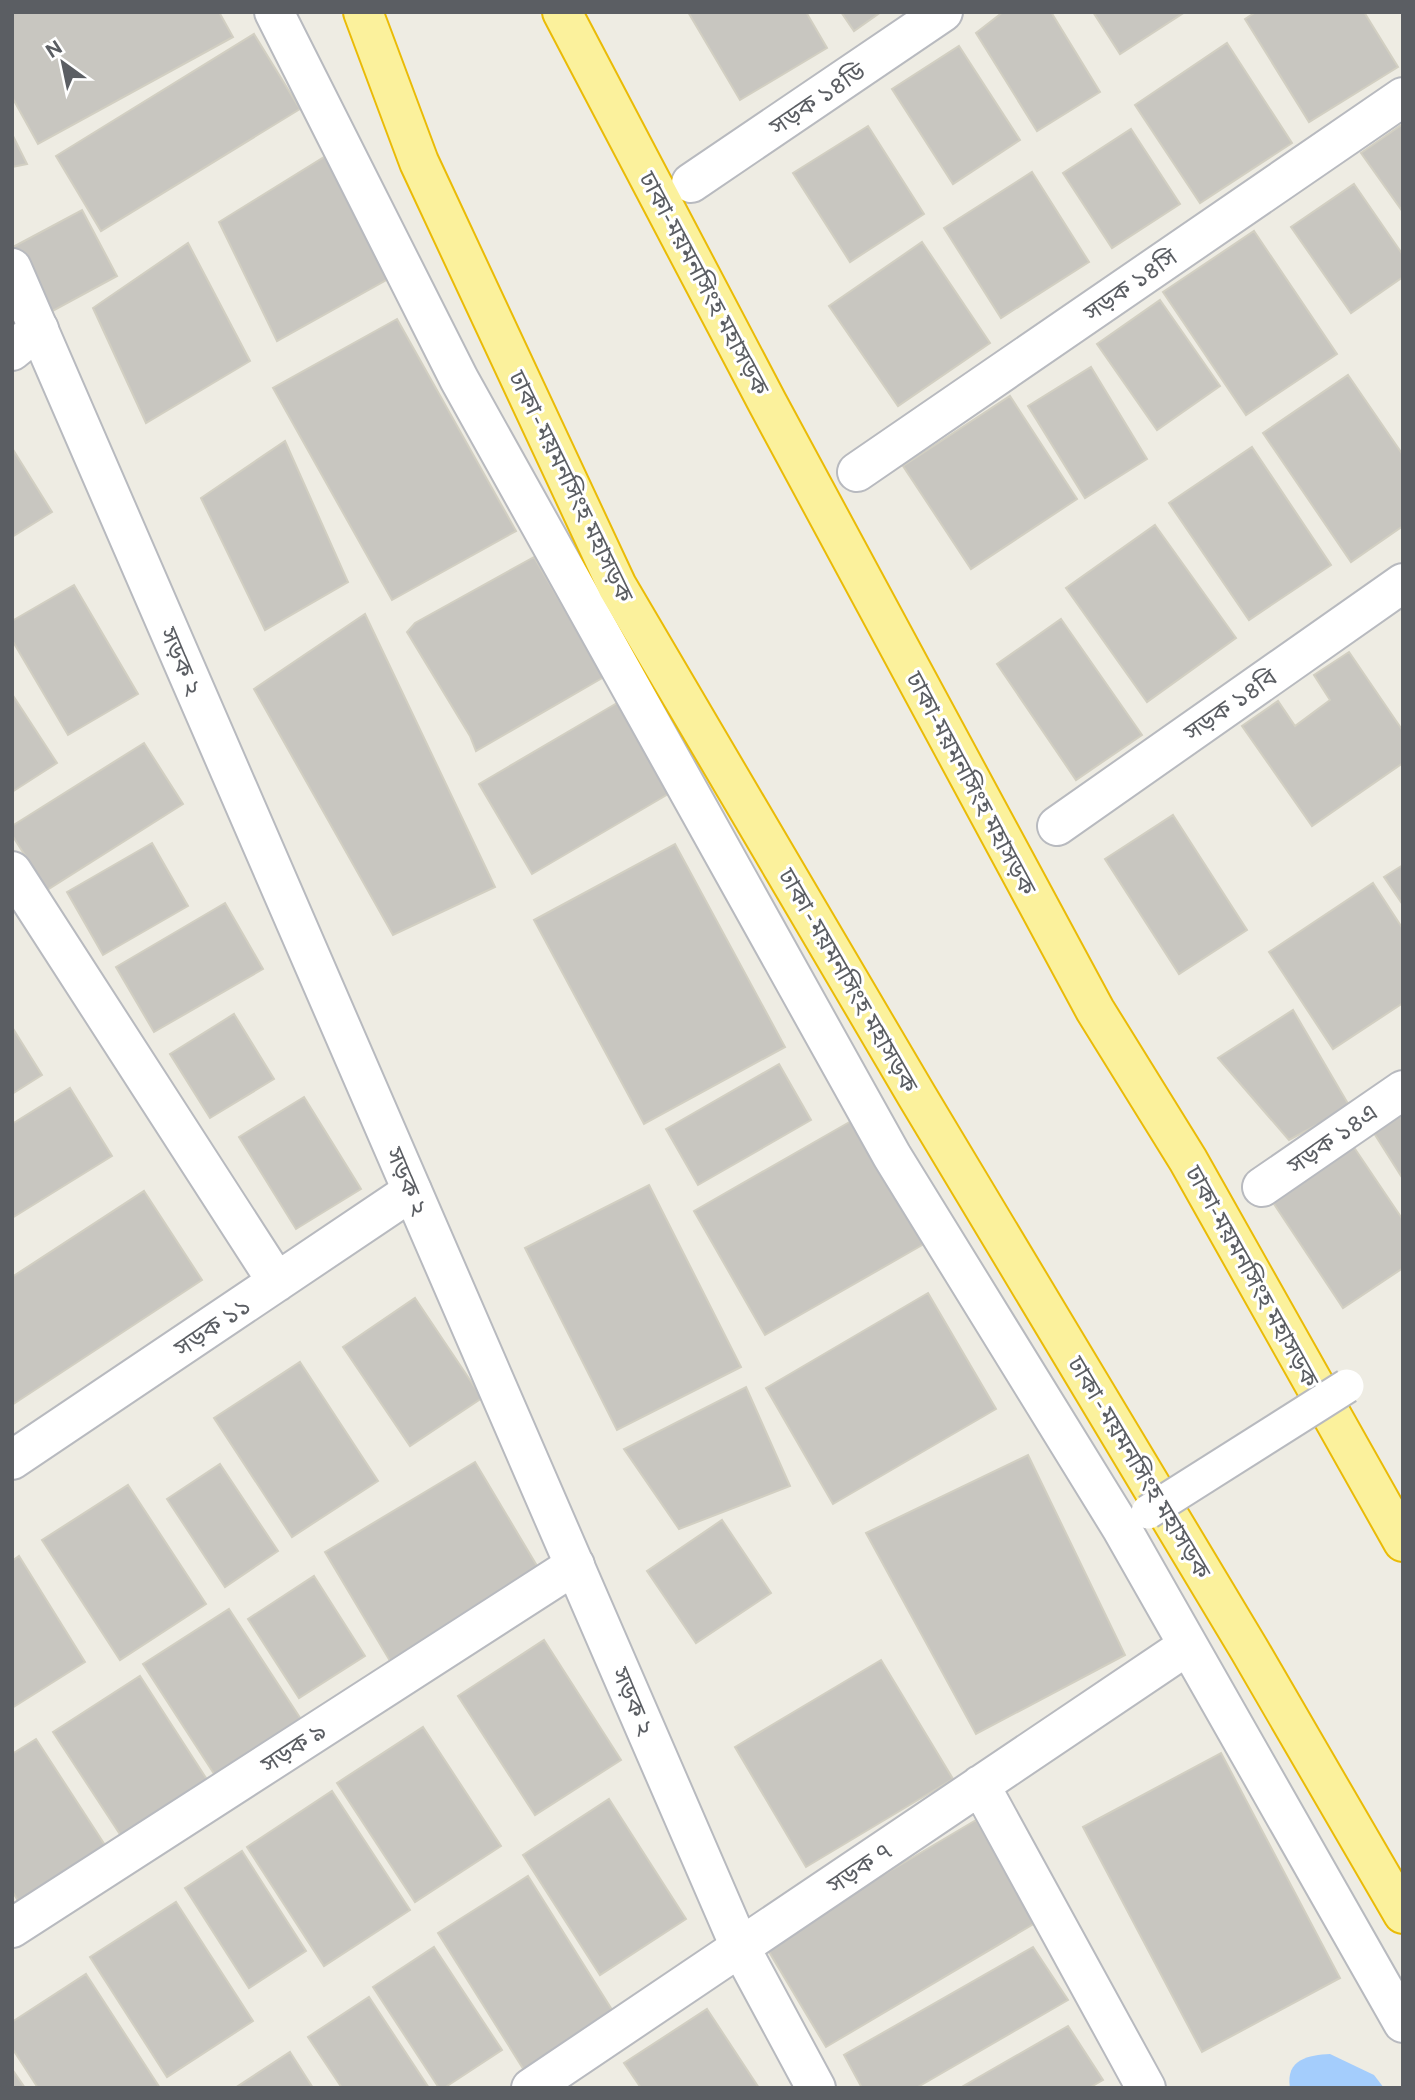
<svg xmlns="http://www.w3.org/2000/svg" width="1415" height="2100" viewBox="0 0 1415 2100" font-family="'Public Sans','Noto Sans Bengali',sans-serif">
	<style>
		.water { fill: #a4cdfc }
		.building { fill: #c8c6c0; stroke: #d2cfc2; stroke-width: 2 }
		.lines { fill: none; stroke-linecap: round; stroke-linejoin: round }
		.minor-casing { stroke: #b8babf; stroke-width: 42 }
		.tertiary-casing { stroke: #b8babf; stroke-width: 42 }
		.trunk-casing { stroke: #eabb07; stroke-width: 42 }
		.minor { stroke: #fff; stroke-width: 38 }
		.tertiary { stroke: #fff; stroke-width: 38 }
		.trunk { stroke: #fbf19c; stroke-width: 38 }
		.pedestrian-bridge-casing { stroke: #b8babf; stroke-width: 37; stroke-linecap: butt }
		.pedestrian-bridge { stroke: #fff; stroke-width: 33 }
		.labels { text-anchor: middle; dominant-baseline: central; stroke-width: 6; stroke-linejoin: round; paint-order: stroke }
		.street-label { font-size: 24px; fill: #5b5e63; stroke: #fff }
	</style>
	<rect width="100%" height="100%" fill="#eeece3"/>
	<path class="water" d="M 1330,2054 L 1374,2075 L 1384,2088 L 1290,2088 C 1285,2059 1309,2055 1330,2054 Z"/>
	<path class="building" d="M 12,12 L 219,12 L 233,37 L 38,144 L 12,97 Z
		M 688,12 L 806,12 L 827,48 L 740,100 Z
		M 841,12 L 881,12 L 854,31 Z
		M 1003,12 L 1051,12 L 1100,92 L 1037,131 L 976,33 Z
		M 1093,12 L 1185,12 L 1120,54 Z
		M 1256,12 L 1364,12 L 1398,67 L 1309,122 L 1245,19 Z
		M 254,34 L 300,109 L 101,231 L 56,156 Z
		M 1227,43 L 1292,143 L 1200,203 L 1135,105 Z
		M 959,46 L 1020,140 L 953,184 L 892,89 Z
		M 1403,124 L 1403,212 L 1361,153 Z
		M 868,126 L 924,214 L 850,262 L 793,173 Z
		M 1131,129 L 1180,204 L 1112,248 L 1063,173 Z
		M 12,134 L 27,164 L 12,167 Z
		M 329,154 L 388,279 L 277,341 L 219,222 Z
		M 1032,172 L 1089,262 L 1001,318 L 944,228 Z
		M 1354,184 L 1403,255 L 1403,277 L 1351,313 L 1291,227 Z
		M 82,210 L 117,276 L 49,313 L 13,247 Z
		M 1254,231 L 1337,354 L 1246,415 L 1163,292 Z
		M 922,242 L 990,343 L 898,406 L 829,306 Z
		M 188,243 L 250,361 L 146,423 L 93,308 Z
		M 1160,300 L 1220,386 L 1157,430 L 1097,344 Z
		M 397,319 L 516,531 L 392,600 L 273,388 Z
		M 1091,367 L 1147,459 L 1085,498 L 1028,406 Z
		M 1348,375 L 1403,455 L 1403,526 L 1351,562 L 1263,433 Z
		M 1010,396 L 1077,499 L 971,569 L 903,466 Z
		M 285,441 L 348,582 L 265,630 L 201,498 Z
		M 1252,447 L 1331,565 L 1249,620 L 1169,503 Z
		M 12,448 L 52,512 L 12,537 Z
		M 1155,525 L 1236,638 L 1147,702 L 1066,588 Z
		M 534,557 L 604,677 L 476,751 L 470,736 L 407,632 L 415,623 Z
		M 74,585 L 138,694 L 68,735 L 12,640 L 12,621 Z
		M 365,614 L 495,887 L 393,935 L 254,689 Z
		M 1061,619 L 1142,735 L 1076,780 L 997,664 Z
		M 1349,652 L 1403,731 L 1403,763 L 1312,826 L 1242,726 L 1278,701 L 1295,726 L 1330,700 L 1314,675 Z
		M 12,694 L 57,763 L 12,792 Z
		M 617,703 L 670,793 L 532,874 L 479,784 Z
		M 144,743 L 183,804 L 47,890 L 12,835 L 12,826 Z
		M 1173,815 L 1247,930 L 1179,974 L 1105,859 Z
		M 152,843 L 188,906 L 103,955 L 67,892 Z
		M 675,844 L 785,1047 L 644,1124 L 534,920 Z
		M 1403,865 L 1403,905 L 1384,877 Z
		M 1373,883 L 1403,929 L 1403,1003 L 1333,1049 L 1269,952 Z
		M 225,903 L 263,969 L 154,1032 L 116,967 Z
		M 1293,1010 L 1350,1107 L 1289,1140 L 1218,1058 Z
		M 234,1014 L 274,1079 L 210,1118 L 170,1054 Z
		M 12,1027 L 42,1075 L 12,1094 Z
		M 779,1064 L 811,1120 L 698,1185 L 666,1129 Z
		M 70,1088 L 112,1156 L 12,1218 L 12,1124 Z
		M 304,1097 L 361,1189 L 296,1229 L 239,1137 Z
		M 1403,1110 L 1403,1179 L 1372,1130 Z
		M 853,1120 L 924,1244 L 765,1335 L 694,1211 Z
		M 1349,1140 L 1403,1220 L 1403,1268 L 1343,1308 L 1268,1195 Z
		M 649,1185 L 741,1367 L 617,1430 L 525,1248 Z
		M 144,1191 L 202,1280 L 12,1405 L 12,1277 Z
		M 928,1293 L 996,1409 L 833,1504 L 766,1388 Z
		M 415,1298 L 482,1398 L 410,1446 L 343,1347 Z
		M 300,1362 L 378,1481 L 292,1537 L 214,1418 Z
		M 746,1387 L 790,1486 L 679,1529 L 624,1449 Z
		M 1028,1455 L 1125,1655 L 976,1734 L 866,1533 Z
		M 475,1462 L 546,1581 L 396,1671 L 325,1552 Z
		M 220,1464 L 278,1551 L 225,1587 L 167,1499 Z
		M 128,1485 L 206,1604 L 120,1660 L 42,1540 Z
		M 722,1520 L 771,1593 L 696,1643 L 647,1571 Z
		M 19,1556 L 85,1662 L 12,1708 L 12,1561 Z
		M 314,1576 L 365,1656 L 299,1698 L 248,1619 Z
		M 229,1609 L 306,1727 L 220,1783 L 143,1664 Z
		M 544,1640 L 621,1760 L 535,1815 L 458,1696 Z
		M 881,1660 L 953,1779 L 806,1867 L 735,1747 Z
		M 140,1676 L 217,1795 L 131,1851 L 53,1732 Z
		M 423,1727 L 501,1846 L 415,1902 L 337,1783 Z
		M 36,1739 L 114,1859 L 27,1915 L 12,1891 L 12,1754 Z
		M 1221,1753 L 1340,1978 L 1202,2052 L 1083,1827 Z
		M 332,1791 L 410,1910 L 324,1966 L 247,1847 Z
		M 609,1799 L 686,1919 L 600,1975 L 523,1855 Z
		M 976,1820 L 1037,1922 L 826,2047 L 765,1945 Z
		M 242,1851 L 306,1951 L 249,1988 L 185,1888 Z
		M 528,1876 L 614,2013 L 524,2070 L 438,1933 Z
		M 176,1902 L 253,2021 L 167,2077 L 90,1957 Z
		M 434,1947 L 502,2050 L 444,2088 L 439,2088 L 373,1987 Z
		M 1033,1947 L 1068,2000 L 916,2088 L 862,2088 L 844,2055 Z
		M 86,1974 L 160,2088 L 38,2088 L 12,2048 L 12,2022 Z
		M 369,1997 L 429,2088 L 342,2088 L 308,2037 Z
		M 707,2009 L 759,2088 L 641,2088 L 624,2063 Z
		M 1068,2026 L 1103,2080 L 1089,2088 L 960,2088 Z
		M 290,2052 L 313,2088 L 235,2088 Z
		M 12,2069 L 25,2088 L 12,2088 Z"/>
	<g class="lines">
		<g class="minor-casing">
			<path id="minor" d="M 274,12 L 459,379 L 892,1156 L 1122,1529 L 1403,2023
				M 691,183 L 943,12
				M 12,351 L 39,329
				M 857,472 L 1403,97
				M 1057,826 L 1403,583
				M 12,871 L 277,1282
				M 1262,1187 L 1403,1090
				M 12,1460 L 412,1191
				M 980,1785 L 1146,2088
				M 12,1928 L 575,1565
				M 740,1947 L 816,2088
				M 531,2088 L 1187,1646"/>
		</g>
		<g class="tertiary-casing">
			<path id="tertiary" d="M 12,268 L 740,1947"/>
		</g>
		<g class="trunk-casing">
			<path id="trunk" d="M 363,12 L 419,162 L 617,586 L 917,1096 L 1249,1649 L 1403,1914
				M 562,12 L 767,402 L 1095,1010 L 1188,1160 L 1403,1542"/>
		</g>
		<use href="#minor" class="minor"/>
		<use href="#tertiary" class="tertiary"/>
		<use href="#trunk" class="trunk"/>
		<g class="pedestrian-bridge-casing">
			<path id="pedestrian-bridge" d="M 1148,1512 L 1347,1386"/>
		</g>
		<use href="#pedestrian-bridge" class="pedestrian-bridge"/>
	</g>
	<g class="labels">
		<g class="street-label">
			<text transform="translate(817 98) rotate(-34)">সড়ক ১৪ডি</text>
			<text transform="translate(705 283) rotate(62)">ঢাকা-ময়মনসিংহ মহাসড়ক</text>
			<text transform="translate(1130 284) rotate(-35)">সড়ক ১৪সি</text>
			<text transform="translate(572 486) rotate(64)">ঢাকা - ময়মনসিংহ মহাসড়ক</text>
			<text transform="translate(182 661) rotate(67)">সড়ক ২</text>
			<text transform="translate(1230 704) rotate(-35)">সড়ক ১৪বি</text>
			<text transform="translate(972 783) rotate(62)">ঢাকা-ময়মনসিংহ মহাসড়ক</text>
			<text transform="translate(849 980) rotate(60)">ঢাকা - ময়মনসিংহ মহাসড়ক</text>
			<text transform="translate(1332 1138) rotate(-35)">সড়ক ১৪এ</text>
			<text transform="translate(408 1181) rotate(67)">সড়ক ২</text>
			<text transform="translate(1253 1276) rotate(61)">ঢাকা-ময়মনসিংহ মহাসড়ক</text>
			<text transform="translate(212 1326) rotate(-34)">সড়ক ১১</text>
			<text transform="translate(1140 1467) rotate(59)">ঢাকা - ময়মনসিংহ মহাসড়ক</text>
			<text transform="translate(634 1701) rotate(67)">সড়ক ২</text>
			<text transform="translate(293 1747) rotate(-33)">সড়ক ৯</text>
			<text transform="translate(859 1867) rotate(-34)">সড়ক ৭</text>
		</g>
	</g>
	<rect width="1415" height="2100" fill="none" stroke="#5b5e63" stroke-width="28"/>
	<g transform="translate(63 63) rotate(327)" stroke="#ffffff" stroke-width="5" paint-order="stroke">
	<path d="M0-5L12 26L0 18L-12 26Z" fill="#5b5e63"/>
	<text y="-10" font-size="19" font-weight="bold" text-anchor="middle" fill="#5b5e63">N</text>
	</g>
</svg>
